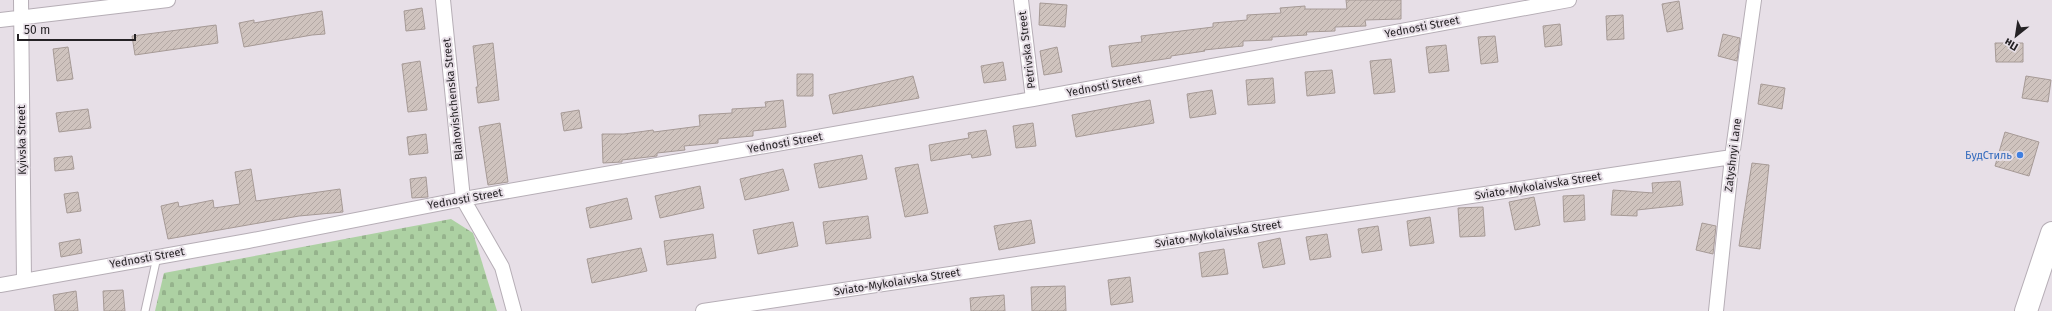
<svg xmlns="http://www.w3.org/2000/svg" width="2052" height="311" viewBox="0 0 2052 311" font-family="'Fira Sans',sans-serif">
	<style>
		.cemetery { fill: url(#cemetery-stones) }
		.building { fill: url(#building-hatch); stroke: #a69a96 }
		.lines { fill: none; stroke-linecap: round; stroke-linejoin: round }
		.service-casing { stroke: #b6aeb6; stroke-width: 9 }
		.minor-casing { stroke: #b6aeb6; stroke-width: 16 }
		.trunk-casing { stroke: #b6aeb6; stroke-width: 24 }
		.service { stroke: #fff; stroke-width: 7 }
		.minor { stroke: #fff; stroke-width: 14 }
		.trunk { stroke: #fff; stroke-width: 22 }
		.shop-dot { fill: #3f7fe0; stroke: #e7dfe7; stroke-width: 1.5 }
		.labels { text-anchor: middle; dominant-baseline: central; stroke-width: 4; stroke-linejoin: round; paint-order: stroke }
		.street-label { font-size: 11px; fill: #252225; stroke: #e7dfe7 }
		.shop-label { font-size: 11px; fill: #366cbe; stroke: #e7dfe7; text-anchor: end }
	</style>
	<defs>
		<pattern id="cemetery-stones" width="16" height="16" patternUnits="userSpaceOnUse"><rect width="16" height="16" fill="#add1a3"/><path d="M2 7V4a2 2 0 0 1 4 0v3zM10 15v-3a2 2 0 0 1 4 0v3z" fill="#95b38c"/></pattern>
		<pattern id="building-hatch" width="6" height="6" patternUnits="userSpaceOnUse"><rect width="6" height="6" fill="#cfc3be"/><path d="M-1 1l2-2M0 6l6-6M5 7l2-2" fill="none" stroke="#b2a7a3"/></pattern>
	</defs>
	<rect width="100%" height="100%" fill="#e7dfe7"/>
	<path class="cemetery" d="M 451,219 L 473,233 L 497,311 L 155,311 L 164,273 Z"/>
	<path class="building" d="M 1346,0 L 1401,0 L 1401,19 L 1365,20 L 1366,26 L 1335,27 L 1335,31 L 1306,32 L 1307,35 L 1272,37 L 1272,40 L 1243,41 L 1243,46 L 1204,50 L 1205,51 L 1171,56 L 1171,58 L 1112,67 L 1109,46 L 1142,42 L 1141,36 L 1213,27 L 1213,23 L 1247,20 L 1247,15 L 1281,13 L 1280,8 L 1305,6 L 1305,9 L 1347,9 Z
		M 1679,1 L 1683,29 L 1667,32 L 1662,4 Z
		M 1040,3 L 1067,5 L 1065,27 L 1039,25 Z
		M 422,8 L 425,29 L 406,31 L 404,11 Z
		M 322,11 L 325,34 L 312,35 L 244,47 L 239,23 L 254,20 L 254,23 Z
		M 1623,15 L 1624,39 L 1607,40 L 1606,16 Z
		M 1560,24 L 1562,45 L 1545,47 L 1543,26 Z
		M 216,25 L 218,43 L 135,55 L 132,36 Z
		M 1723,34 L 1740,38 L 1737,61 L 1718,56 Z
		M 1495,36 L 1498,62 L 1481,64 L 1478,37 Z
		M 493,43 L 499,100 L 478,103 L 476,87 L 478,87 L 473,46 Z
		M 1995,43 L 2023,43 L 2023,62 L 1996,62 Z
		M 1446,45 L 1449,71 L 1429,73 L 1426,47 Z
		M 68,47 L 73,79 L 57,81 L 53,49 Z
		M 1057,47 L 1062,72 L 1044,75 L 1040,51 Z
		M 1391,59 L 1395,92 L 1374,94 L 1370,61 Z
		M 420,61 L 427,110 L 408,112 L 402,64 Z
		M 1003,62 L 1006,80 L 984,83 L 981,66 Z
		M 1332,70 L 1335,93 L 1307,96 L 1305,72 Z
		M 797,74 L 813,74 L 813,96 L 797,96 Z
		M 913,76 L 919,98 L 833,114 L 829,95 Z
		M 2026,76 L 2051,80 L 2048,102 L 2022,98 Z
		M 1273,78 L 1275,103 L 1248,105 L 1246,80 Z
		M 1761,84 L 1785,88 L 1782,109 L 1758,104 Z
		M 1212,90 L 1216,114 L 1190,118 L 1187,94 Z
		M 783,100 L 786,127 L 753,131 L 753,136 L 718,139 L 718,143 L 684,146 L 685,150 L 657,153 L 657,156 L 622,160 L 622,162 L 603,163 L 602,134 L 624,134 L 653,130 L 654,132 L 700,126 L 699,115 L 732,113 L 732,109 L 766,107 L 765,102 Z
		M 1150,100 L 1154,123 L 1076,137 L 1072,115 Z
		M 88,109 L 91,128 L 59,132 L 56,113 Z
		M 579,110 L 582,128 L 564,131 L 561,113 Z
		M 500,123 L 508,182 L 488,185 L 479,127 Z
		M 1033,123 L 1036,146 L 1016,148 L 1013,126 Z
		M 986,130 L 991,155 L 972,158 L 971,154 L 931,161 L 929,145 L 969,138 L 968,133 Z
		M 2005,132 L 2039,142 L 2029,176 L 1995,166 Z
		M 426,134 L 428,153 L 409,155 L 407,137 Z
		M 862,155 L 867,179 L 819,188 L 814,164 Z
		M 72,156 L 74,169 L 55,171 L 54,158 Z
		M 1752,163 L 1769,165 L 1760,249 L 1739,246 Z
		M 918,164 L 928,213 L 905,217 L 895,168 Z
		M 251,169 L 256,201 L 340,189 L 343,212 L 299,216 L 168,239 L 161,206 L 178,202 L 179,207 L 213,200 L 214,208 L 240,204 L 235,172 Z
		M 783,169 L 789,190 L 745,200 L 740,179 Z
		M 426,177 L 428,197 L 412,198 L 410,179 Z
		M 1680,181 L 1683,205 L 1637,210 L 1637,216 L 1611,215 L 1613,190 L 1653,193 L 1652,183 Z
		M 700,186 L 704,208 L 660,218 L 655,196 Z
		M 78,192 L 81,211 L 67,213 L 64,194 Z
		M 1584,195 L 1585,220 L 1564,222 L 1563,196 Z
		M 1534,197 L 1540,225 L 1515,230 L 1509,202 Z
		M 627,198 L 632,219 L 590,228 L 586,208 Z
		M 1483,207 L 1485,236 L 1460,237 L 1458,208 Z
		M 868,216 L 871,238 L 826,244 L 823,222 Z
		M 1430,217 L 1434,243 L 1410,246 L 1407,221 Z
		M 1031,220 L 1035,243 L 999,250 L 994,226 Z
		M 793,222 L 798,246 L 758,254 L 753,230 Z
		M 1702,223 L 1716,226 L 1713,254 L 1696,250 Z
		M 1378,226 L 1382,250 L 1362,253 L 1358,229 Z
		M 713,234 L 716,258 L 667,265 L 664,241 Z
		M 1327,234 L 1331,257 L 1310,260 L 1306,237 Z
		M 1280,238 L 1285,264 L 1263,268 L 1258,243 Z
		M 80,239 L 82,253 L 61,257 L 59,243 Z
		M 641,248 L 647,271 L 592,283 L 587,259 Z
		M 1224,249 L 1228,274 L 1202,277 L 1199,253 Z
		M 1130,277 L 1133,302 L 1111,305 L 1108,280 Z
		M 1065,286 L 1066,311 L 1032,311 L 1031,287 Z
		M 123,290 L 125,311 L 104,311 L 103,291 Z
		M 76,291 L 78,311 L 55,311 L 53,295 Z
		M 1004,295 L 1005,311 L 971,311 L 970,298 Z"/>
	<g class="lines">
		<g class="service-casing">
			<path id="service" d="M 145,311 L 157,257"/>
		</g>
		<g class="minor-casing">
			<path id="minor" d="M 21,0 L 24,280
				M 443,0 L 463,199 L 502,267 L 514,311
				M 1021,0 L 1033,99
				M 0,20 L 168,0
				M 0,285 L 248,241 L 463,199 L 1033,99 L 1569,0
				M 703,311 L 1732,157
				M 1716,311 L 1732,157 L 1754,0"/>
		</g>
		<g class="trunk-casing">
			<path id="trunk" d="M 2026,311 L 2052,233"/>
		</g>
		<use href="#service" class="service"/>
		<use href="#minor" class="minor"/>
		<use href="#trunk" class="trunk"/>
	</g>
	<circle class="shop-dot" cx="2020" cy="155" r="4"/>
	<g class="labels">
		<g class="street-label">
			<text transform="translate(1422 27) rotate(-11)">Yednosti Street</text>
			<text transform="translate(1027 50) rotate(-97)">Petrivska Street</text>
			<text transform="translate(1104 86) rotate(-11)">Yednosti Street</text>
			<text transform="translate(453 99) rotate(-96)">Blahovishchenska Street</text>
			<text transform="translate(22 140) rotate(-91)">Kyivska Street</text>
			<text transform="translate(785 143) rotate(-10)">Yednosti Street</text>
			<text transform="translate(1733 155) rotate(-83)">Zatyshnyi Lane</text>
			<text transform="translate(1538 186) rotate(-9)">Sviato-Mykolaivska Street</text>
			<text transform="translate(465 199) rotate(-10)">Yednosti Street</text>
			<text transform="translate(1218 234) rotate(-9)">Sviato-Mykolaivska Street</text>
			<text transform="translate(147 258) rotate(-10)">Yednosti Street</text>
			<text transform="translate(897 282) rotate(-9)">Sviato-Mykolaivska Street</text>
		</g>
		<g class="shop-label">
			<text x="2012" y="155">БудСтиль</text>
		</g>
	</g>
	<g transform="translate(2016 36) rotate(210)" stroke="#e7dfe7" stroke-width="3" paint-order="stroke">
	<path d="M0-3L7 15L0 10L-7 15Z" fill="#252225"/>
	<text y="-6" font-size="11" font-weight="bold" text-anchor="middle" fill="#252225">Пн</text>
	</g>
	<path d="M18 34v6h117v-6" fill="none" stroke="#252225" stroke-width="2"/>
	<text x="24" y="34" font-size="12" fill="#252225" stroke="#e7dfe7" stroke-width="3" paint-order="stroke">50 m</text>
</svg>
